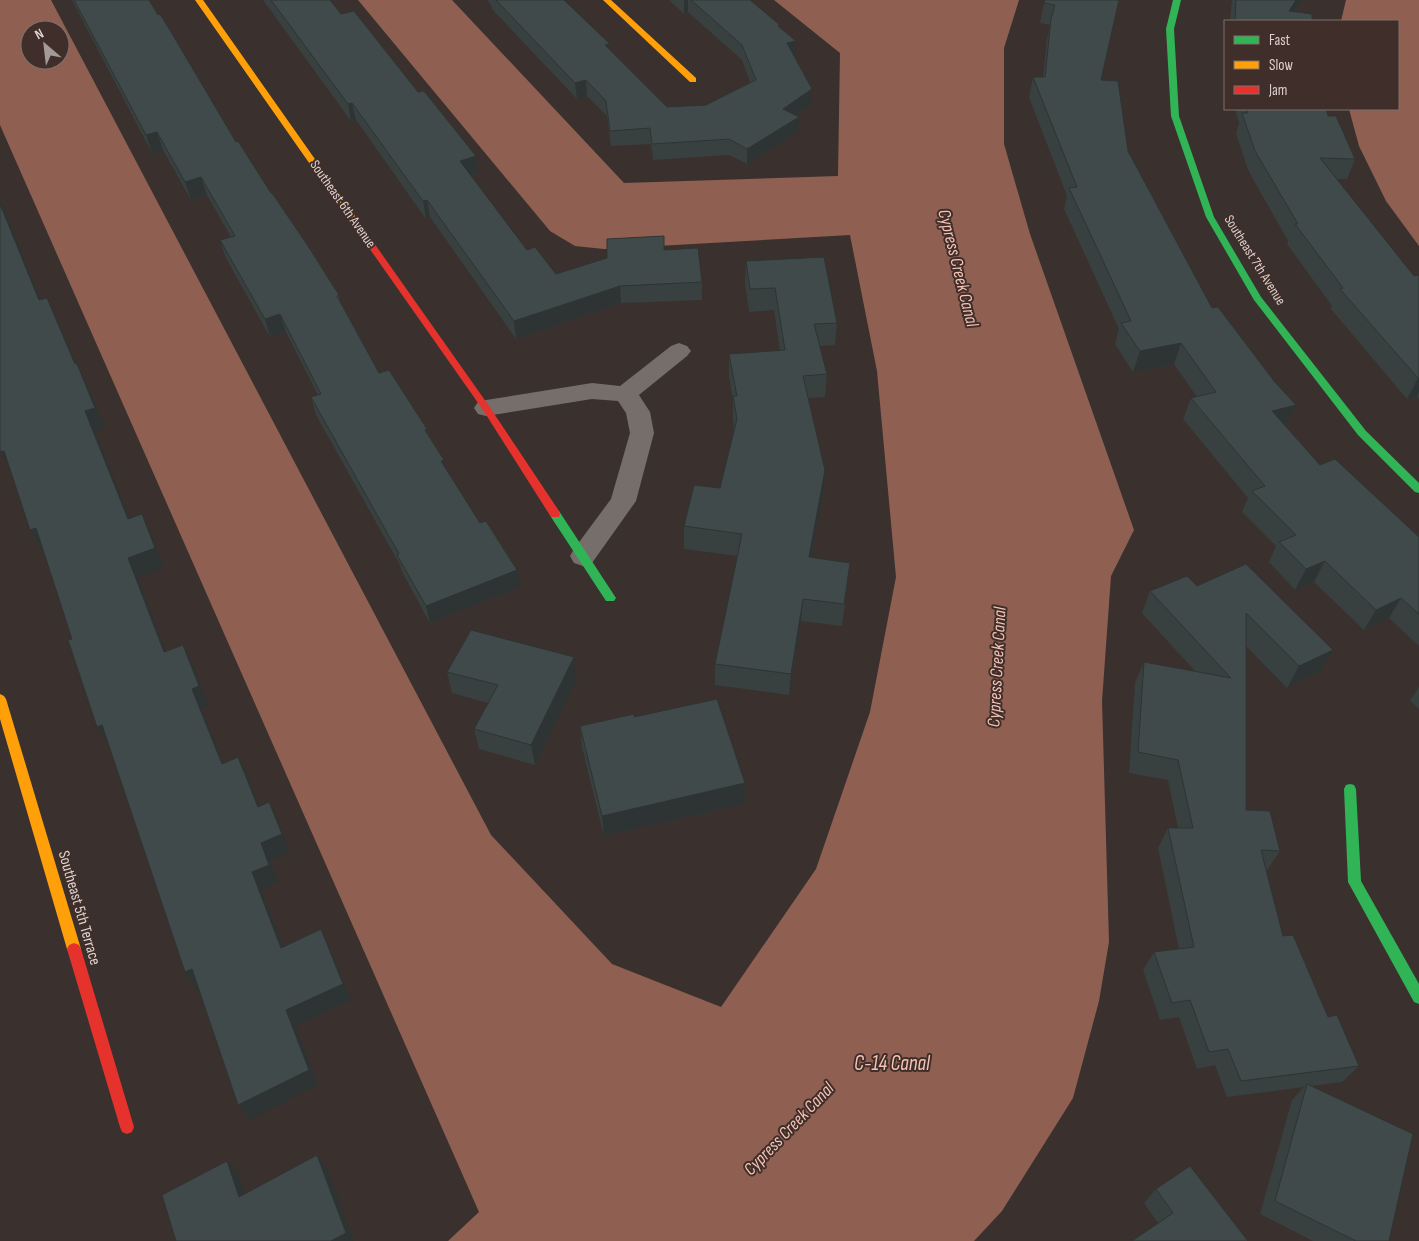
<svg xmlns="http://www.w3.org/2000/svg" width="1419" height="1241" viewBox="0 0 1419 1241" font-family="'Sofia Sans Condensed',sans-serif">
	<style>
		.water { fill: #8f6052; fill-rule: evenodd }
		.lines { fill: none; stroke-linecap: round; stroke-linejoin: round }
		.street { fill: #766e6b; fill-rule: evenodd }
		.fast { fill: #30b455; fill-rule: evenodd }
		.slow { fill: #ff9f0a; fill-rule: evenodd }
		.jam { fill: #e5322d; fill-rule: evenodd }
		.wall { fill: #384040 }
		.shaded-wall { fill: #2e3434 }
		.building { fill: #414a4a; stroke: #2e3434 }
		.labels { text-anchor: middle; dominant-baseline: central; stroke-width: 4; stroke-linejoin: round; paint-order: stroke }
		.far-street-label { font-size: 14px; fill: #ddd2cf; stroke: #3f2e29 }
		.street-label { font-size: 16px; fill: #ddd2cf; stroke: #3f2e29 }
		.water-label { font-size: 18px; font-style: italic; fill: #f5c4b6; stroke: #3f2e29 }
		.near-water-label { font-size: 21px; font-style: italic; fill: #f5c4b6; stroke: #3f2e29 }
	</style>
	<rect width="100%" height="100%" fill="#3a312e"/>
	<path class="water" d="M 0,0 L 51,0 L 491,835 L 612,964 L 721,1007 L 816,869 L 870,712 L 896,577 L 877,371 L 850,235 L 604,249 L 575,246 L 550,231 L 358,0 L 452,0 L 624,183 L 838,176 L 840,53 L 774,0 L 1019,0 L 1004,48 L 1004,144 L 1030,234 L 1134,530 L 1111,576 L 1102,701 L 1109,942 L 1099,1001 L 1073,1098 L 1002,1211 L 974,1241 L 448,1241 L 479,1212 L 0,125 ZM 30,30 L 60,30 L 60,60 L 30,60 Z
		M 1346,0 L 1419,0 L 1419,246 L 1386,201 L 1359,146 L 1349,109 L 1398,109 L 1398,21 L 1341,21 Z"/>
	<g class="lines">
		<path class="street" d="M 679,343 L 687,346 L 691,351 L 687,356 L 639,395 L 650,412 L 654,433 L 636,501 L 592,563 L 583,566 L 574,563 L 570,556 L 574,549 L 611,499 L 630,433 L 626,413 L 618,401 L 592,399 L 486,416 L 478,414 L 474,408 L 478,402 L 486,400 L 592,383 L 620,386 L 671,346 Z"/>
		<path class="fast" d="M 1173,0 L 1181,0 L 1174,29 L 1179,116 L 1214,217 L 1261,297 L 1366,431 L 1419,483 L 1419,493 L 1415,492 L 1358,435 L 1254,300 L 1206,217 L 1171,116 L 1166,29 Z
			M 555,510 L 559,511 L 614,595 L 616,598 L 614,601 L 606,601 L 551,517 L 550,514 L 551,511 Z
			M 1350,784 L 1354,785 L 1356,789 L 1361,881 L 1419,984 L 1419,1004 L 1414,1002 L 1348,882 L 1344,789 L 1346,785 Z"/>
		<path class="slow" d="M 195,0 L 203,0 L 374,243 L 374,247 L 368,247 Z
			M 603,0 L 611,0 L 696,78 L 696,82 L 690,82 Z
			M 0,694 L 4,696 L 6,699 L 81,949 L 79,953 L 74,955 L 69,953 L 67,949 L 0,719 Z"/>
		<path class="jam" d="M 371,242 L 374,243 L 489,406 L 559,511 L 560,514 L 559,517 L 551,517 L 483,410 L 367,245 Z
			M 74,943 L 79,945 L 81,949 L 134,1127 L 132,1132 L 127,1134 L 122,1132 L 120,1127 L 67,949 L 69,945 Z"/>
	</g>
	<path class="wall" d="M 72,0 L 149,0 L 236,142 L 339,295 L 340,301 L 379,373 L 428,435 L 446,470 L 520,587 L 430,623 L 402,572 L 400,565 L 316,415 L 311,397 L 318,395 L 286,332 L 270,337 L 226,258 L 220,240 L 231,237 L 207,195 L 191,200 L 163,150 L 152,153 Z
		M 263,0 L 330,0 L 341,14 L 479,173 L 471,176 L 527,250 L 556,274 L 664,250 L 702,282 L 702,300 L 621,303 L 516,339 L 430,217 L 426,219 L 356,120 L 351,121 Z
		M 487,0 L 564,0 L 610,50 L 667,107 L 706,105 L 750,82 L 742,60 L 688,12 L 684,14 L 669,0 L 750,0 L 780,28 L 795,56 L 794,56 L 811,105 L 796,115 L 798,132 L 747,164 L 729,155 L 653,160 L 651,144 L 611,146 L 607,116 L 587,96 L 577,99 L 492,9 L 491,5 Z
		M 1119,0 L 1101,80 L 1128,151 L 1212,308 L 1286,426 L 1285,426 L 1320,465 L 1419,537 L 1419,646 L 1389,618 L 1364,630 L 1314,582 L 1295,590 L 1269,562 L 1276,546 L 1242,512 L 1248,498 L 1183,419 L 1191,398 L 1197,397 L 1174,364 L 1133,372 L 1115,344 L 1119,329 L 1064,209 L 1067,196 L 1029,97 L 1033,77 L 1043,77 L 1047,39 L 1050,25 L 1040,23 L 1044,3 Z
		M 1232,0 L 1303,0 L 1295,12 L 1312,21 L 1230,21 Z
		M 1235,109 L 1326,109 L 1328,116 L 1355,159 L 1347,179 L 1337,179 L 1414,276 L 1419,275 L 1419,399 L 1417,396 L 1407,399 L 1331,309 L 1332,306 L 1287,244 L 1288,241 L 1248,170 L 1236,133 L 1239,123 Z
		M 746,261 L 837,323 L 835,345 L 819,346 L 827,374 L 825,397 L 808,398 L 823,493 L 811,558 L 850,563 L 842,626 L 801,621 L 789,695 L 715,685 L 715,664 L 738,556 L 684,549 L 684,526 L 720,488 L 734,430 L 733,419 L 733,400 L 729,377 L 729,354 L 780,351 L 774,310 L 749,312 L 745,283 Z
		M 1246,564 L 1320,672 L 1287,688 L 1246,646 L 1246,810 L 1280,851 L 1267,870 L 1266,870 L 1283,936 L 1328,1017 L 1359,1066 L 1342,1082 L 1312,1086 L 1389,1241 L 1313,1241 L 1260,1214 L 1292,1100 L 1304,1087 L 1227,1097 L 1215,1065 L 1197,1069 L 1179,1017 L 1160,1020 L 1143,970 L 1154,952 L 1179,949 L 1158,848 L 1168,828 L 1178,828 L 1168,780 L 1129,773 L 1135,683 L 1144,662 L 1195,671 L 1142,613 L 1150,591 L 1197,586 Z
		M 447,672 L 577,679 L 535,765 L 479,749 L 474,729 L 488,703 L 452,693 Z
		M 1419,687 L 1419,709 L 1410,701 Z
		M 580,726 L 744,804 L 604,836 L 582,747 Z
		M 1156,1189 L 1248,1241 L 1158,1223 L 1144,1203 Z"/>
	<path class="shaded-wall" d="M 684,0 L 688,0 L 688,12 L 684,14 Z
		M 1296,0 L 1303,0 L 1288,21 L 1289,11 Z
		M 796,41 L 795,56 L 786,58 L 787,43 Z
		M 610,44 L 611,59 L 605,45 Z
		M 586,80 L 587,96 L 577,99 L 575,83 Z
		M 812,89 L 811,105 L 782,124 L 783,109 Z
		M 352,103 L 356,120 L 351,121 L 348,104 Z
		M 799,117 L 798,132 L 747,164 L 747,149 Z
		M 157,132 L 163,150 L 152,153 L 146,135 Z
		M 476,156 L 479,173 L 462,178 L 460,161 Z
		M 201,177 L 207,195 L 191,200 L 185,182 Z
		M 427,200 L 430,217 L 426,219 L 423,201 Z
		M 0,202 L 4,209 L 49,321 L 39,300 L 0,204 Z
		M 620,286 L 621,303 L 516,339 L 514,321 Z
		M 47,298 L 57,319 L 85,385 L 75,364 Z
		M 280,314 L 286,332 L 270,337 L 265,319 Z
		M 1181,343 L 1174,364 L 1133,372 L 1140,351 Z
		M 77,364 L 87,384 L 105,428 L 95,431 L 138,539 L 128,519 L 85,411 Z
		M 1418,378 L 1419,378 L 1419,392 L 1417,396 L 1407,399 Z
		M 1296,405 L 1286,426 L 1263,432 L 1272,411 Z
		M 4,451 L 12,473 L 1,452 Z
		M 444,460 L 448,478 L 441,461 Z
		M 825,470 L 823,493 L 807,580 L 809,557 Z
		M 142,514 L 151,535 L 164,568 L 138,578 L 174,672 L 164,652 L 128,558 Z
		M 36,528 L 48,548 L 42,551 L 30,530 Z
		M 1325,561 L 1314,582 L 1295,590 L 1306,569 Z
		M 517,570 L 520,587 L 430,623 L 426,606 Z
		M 1401,598 L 1389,618 L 1364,630 L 1376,610 Z
		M 803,599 L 801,621 L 789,695 L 791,674 Z
		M 183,645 L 193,665 L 209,706 L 202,709 L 231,783 L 222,764 L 192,689 Z
		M 1333,650 L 1320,672 L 1287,688 L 1299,666 Z
		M 574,657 L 577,679 L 535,765 L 531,745 Z
		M 102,725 L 114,744 L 109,746 L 97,727 Z
		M 238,757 L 248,776 L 267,825 L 258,807 Z
		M 745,783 L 744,804 L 604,836 L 602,816 Z
		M 269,802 L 278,821 L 290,852 L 270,861 L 278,882 L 261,890 L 291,964 L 281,948 L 252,872 L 261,843 Z
		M 321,929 L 329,946 L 351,1000 L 296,1026 L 318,1085 L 250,1120 L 238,1105 L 286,1010 Z
		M 192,969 L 204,985 L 196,989 L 185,972 Z
		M 317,1155 L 328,1170 L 354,1241 L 331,1241 Z
		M 227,1161 L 239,1175 L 252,1211 L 239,1197 Z"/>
	<path class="building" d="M 74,0 L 149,0 L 158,15 L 160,14 L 171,32 L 236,142 L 238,141 L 271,193 L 272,193 L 308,246 L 339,295 L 337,296 L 379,373 L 389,370 L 427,429 L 425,430 L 444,460 L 441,461 L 480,523 L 486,521 L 517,570 L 426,606 L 397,555 L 399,554 L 311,397 L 321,394 L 280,314 L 265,319 L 220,240 L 235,236 L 201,177 L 185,182 L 157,132 L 146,135 Z
		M 271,0 L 330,0 L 341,14 L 354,11 L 418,92 L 424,91 L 476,156 L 460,161 L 527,250 L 535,247 L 556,274 L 607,258 L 607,239 L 664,236 L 664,250 L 698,248 L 702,282 L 620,286 L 514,321 L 427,200 L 423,201 L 352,103 L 348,104 Z
		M 496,0 L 564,0 L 610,44 L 605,45 L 667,107 L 706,105 L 756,80 L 742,45 L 691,0 L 750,0 L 780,25 L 778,26 L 796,41 L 787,43 L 812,89 L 783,109 L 799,117 L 747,149 L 729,139 L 652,144 L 650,128 L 610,131 L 606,101 L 586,80 L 575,83 Z
		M 1045,0 L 1119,0 L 1101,80 L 1118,81 L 1128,151 L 1212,308 L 1218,307 L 1274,381 L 1296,405 L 1272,411 L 1320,465 L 1335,459 L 1419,537 L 1419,614 L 1401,598 L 1376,610 L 1325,561 L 1306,569 L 1279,542 L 1296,535 L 1252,491 L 1265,486 L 1191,398 L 1216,392 L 1181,343 L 1140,351 L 1121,323 L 1131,321 L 1069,188 L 1077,187 L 1033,77 L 1045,77 L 1051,19 L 1055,5 L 1044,3 Z
		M 1236,0 L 1296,0 L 1289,11 L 1312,14 L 1312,21 L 1235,21 Z
		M 1247,109 L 1326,109 L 1328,116 L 1336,116 L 1355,159 L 1320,158 L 1414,276 L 1419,275 L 1419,378 L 1418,378 L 1340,289 L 1343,288 L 1295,224 L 1298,224 L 1255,151 L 1242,113 L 1248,113 Z
		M 0,204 L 39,300 L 47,298 L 75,364 L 77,364 L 95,408 L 85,411 L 128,519 L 142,514 L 155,548 L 128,558 L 164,652 L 183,645 L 199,686 L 192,689 L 222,764 L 238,757 L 258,807 L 269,802 L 282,834 L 261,843 L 269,865 L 252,872 L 281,948 L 321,929 L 343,984 L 286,1010 L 309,1070 L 238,1105 L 192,969 L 185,972 L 102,725 L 97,727 L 68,640 L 72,639 L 36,528 L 30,530 L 4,451 L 1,452 L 0,450 Z
		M 824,257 L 837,323 L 814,324 L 827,374 L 803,376 L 825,470 L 809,557 L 850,563 L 844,604 L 803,599 L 791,674 L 715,664 L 742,534 L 684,526 L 694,485 L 720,488 L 737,419 L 733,396 L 737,396 L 729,354 L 785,350 L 775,288 L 750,289 L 746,261 Z
		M 1246,564 L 1333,650 L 1299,666 L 1246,613 L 1246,810 L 1270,811 L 1280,851 L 1261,850 L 1283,936 L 1293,935 L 1328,1017 L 1337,1015 L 1359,1066 L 1241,1081 L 1228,1049 L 1209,1052 L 1190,1000 L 1172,1003 L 1154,952 L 1194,947 L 1168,828 L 1193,828 L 1178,760 L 1138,752 L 1144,662 L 1231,678 L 1150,591 L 1187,576 L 1197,586 Z
		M 471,630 L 574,657 L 531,745 L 474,729 L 498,685 L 447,672 Z
		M 717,699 L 745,783 L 602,816 L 580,726 L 634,714 L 634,717 Z
		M 1307,1084 L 1413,1134 L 1389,1241 L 1356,1241 L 1275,1201 Z
		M 317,1155 L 346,1233 L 331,1241 L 176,1241 L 162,1195 L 227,1161 L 239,1197 Z
		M 1190,1166 L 1248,1241 L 1132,1241 L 1173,1213 L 1156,1189 Z"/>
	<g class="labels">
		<g class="far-street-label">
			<text transform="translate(343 204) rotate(55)">Southeast 6th Avenue</text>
			<text transform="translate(1255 260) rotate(58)">Southeast 7th Avenue</text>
		</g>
		<g class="street-label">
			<text transform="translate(79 908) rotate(74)">Southeast 5th Terrace</text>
		</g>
		<g class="water-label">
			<text transform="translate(958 268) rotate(76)">Cypress Creek Canal</text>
			<text transform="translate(997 667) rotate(-87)">Cypress Creek Canal</text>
			<text transform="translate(789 1129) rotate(-46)">Cypress Creek Canal</text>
		</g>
		<g class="near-water-label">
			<text x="892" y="1063">C-14 Canal</text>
		</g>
	</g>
	<rect x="1224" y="20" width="175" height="90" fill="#3f2e29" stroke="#7e706b"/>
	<rect x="1234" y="36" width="25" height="8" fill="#30b455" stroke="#7e706b"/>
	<text x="1269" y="45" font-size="15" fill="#ddd2cf">Fast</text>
	<rect x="1234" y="61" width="25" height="8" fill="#ff9f0a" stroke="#7e706b"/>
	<text x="1269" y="70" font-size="15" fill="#ddd2cf">Slow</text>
	<rect x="1234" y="86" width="25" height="8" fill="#e5322d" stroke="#7e706b"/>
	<text x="1269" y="95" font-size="15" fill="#ddd2cf">Jam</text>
	<g transform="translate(45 45) rotate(332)"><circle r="24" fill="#3f2e29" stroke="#7e706b"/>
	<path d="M0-4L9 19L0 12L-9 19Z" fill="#a49a97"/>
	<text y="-8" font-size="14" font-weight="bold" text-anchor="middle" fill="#ddd2cf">N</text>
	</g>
</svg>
